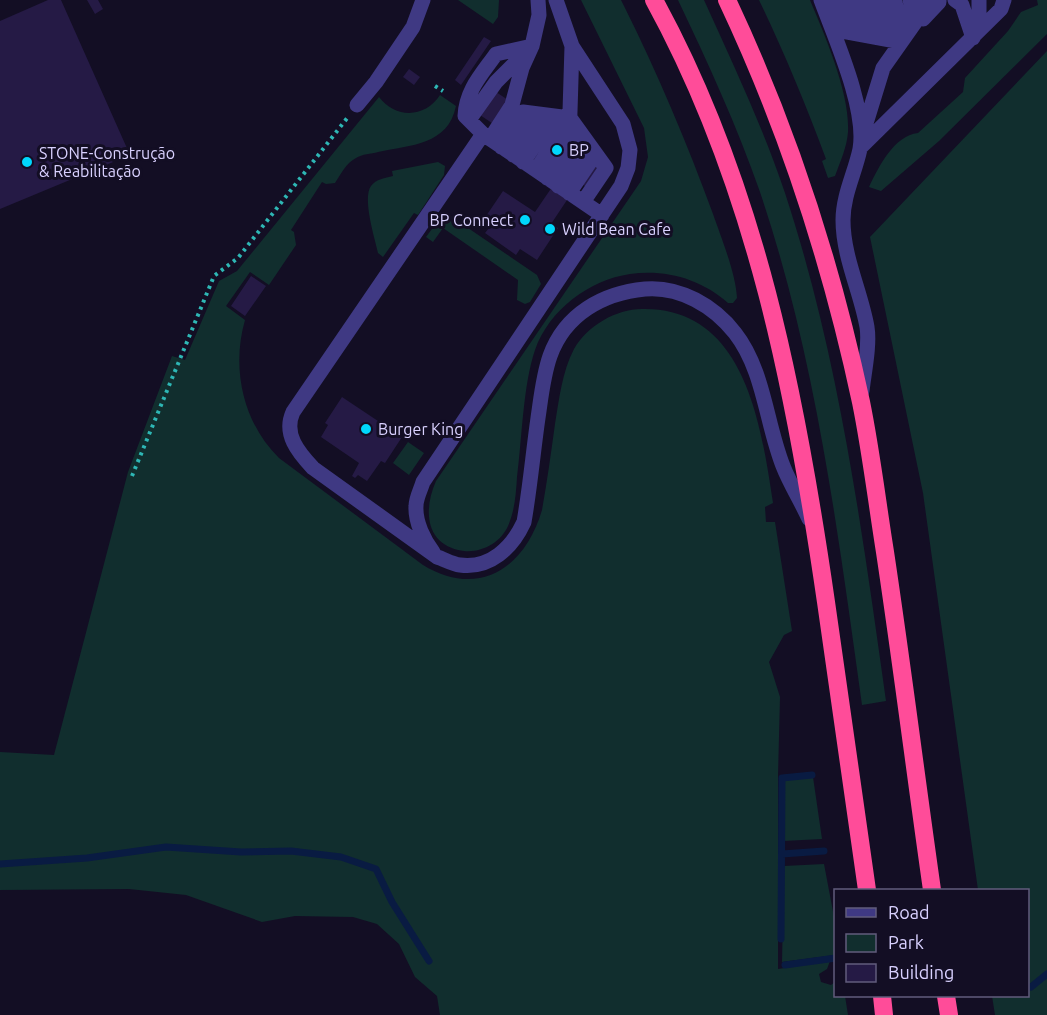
<svg xmlns="http://www.w3.org/2000/svg" width="1047" height="1015" viewBox="0 0 1047 1015" font-family="Ubuntu,sans-serif">
	<style>
		.green { fill: #112e2e }
		.lines { fill: none; stroke-linecap: round; stroke-linejoin: round }
		.stream { stroke: #091b42; stroke-width: 7 }
		.building { fill: #251a45 }
		.path { stroke: #2eb7b5; stroke-width: 4; stroke-dasharray: 3 4.5; stroke-linecap: butt }
		.minor { stroke: #3f3983; stroke-width: 15 }
		.highway { stroke: #ff4c99; stroke-width: 18 }
		.poi-dot { fill: #00d7fc; stroke: #130e24; stroke-width: 2 }
		.labels { text-anchor: middle; dominant-baseline: central; stroke-width: 6; stroke-linejoin: round; paint-order: stroke }
		.poi-label { font-size: 16px; fill: #d9d1ff; stroke: #130e24; text-anchor: start }
	</style>
	<rect width="100%" height="100%" fill="#130e24"/>
	<path class="green" d="M 458,0 L 499,0 L 498,17 L 493,24 Z
		M 581,0 L 621,0 L 624,6 C 658,74 687,143 713,214 C 721,237 736,274 737,298 L 733,303 L 728,303 C 701,279 666,269 630,274 C 589,280 549,310 535,350 C 523,385 522,439 517,477 C 516,493 515,510 508,526 C 501,542 482,553 464,551 C 425,546 423,510 436,481 L 641,181 L 648,157 L 644,128 Z
		M 678,0 L 704,0 C 733,64 763,127 785,193 C 839,357 862,530 886,701 L 862,705 C 838,533 816,358 760,192 C 737,126 708,63 678,0 Z
		M 759,0 L 810,0 C 825,36 850,93 848,132 C 847,147 840,162 835,176 L 828,178 L 822,161 L 826,159 C 806,105 784,52 759,0 Z
		M 1037,0 L 1047,0 L 1047,34 L 939,141 L 881,191 L 869,187 C 879,166 894,136 918,133 L 963,92 L 965,78 L 1008,31 L 1021,12 L 1038,5 Z
		M 1047,51 L 1047,1015 L 995,1015 L 992,996 L 1028,996 L 1028,890 L 978,890 L 923,493 L 870,237 Z
		M 440,95 L 456,106 C 448,145 411,145 378,152 C 371,154 362,154 356,158 C 346,163 341,174 335,183 L 326,184 L 322,182 L 291,230 L 294,232 L 296,245 L 269,285 L 250,272 L 226,306 L 245,320 C 231,368 243,423 279,458 L 423,565 C 479,599 525,568 542,510 C 547,482 551,453 555,424 C 559,400 562,372 574,349 C 587,326 616,309 642,309 C 745,307 761,424 773,503 L 765,507 L 766,522 L 775,522 L 792,631 L 784,635 L 769,662 L 780,697 L 778,776 L 778,969 L 830,961 L 827,969 L 819,974 L 821,982 L 831,985 L 835,982 L 836,996 L 845,996 L 848,1015 L 440,1015 L 437,996 L 415,977 L 399,944 L 377,924 L 353,917 L 295,916 L 262,922 L 186,895 L 129,889 L 0,890 L 0,752 L 54,755 L 128,472 L 172,356 L 185,360 L 219,281 L 237,271 L 379,97 C 396,119 425,118 440,95 Z
		M 438,162 L 445,166 L 444,175 L 418,215 L 414,213 L 383,257 L 378,253 C 375,239 362,198 371,186 C 376,179 385,178 393,176 L 392,171 Z
		M 443,214 L 449,215 L 537,275 L 541,284 L 530,302 L 525,304 L 517,300 L 518,280 L 443,228 L 433,242 L 426,237 Z
		M 408,442 L 424,453 L 409,475 L 393,463 Z
		M 813,777 L 822,839 L 783,841 L 784,779 Z
		M 824,864 L 835,922 L 835,955 L 782,962 L 784,866 Z"/>
	<g class="lines">
		<path class="stream" d="M 782,854 L 824,851
			M 0,864 L 87,858 L 166,847 L 241,852 L 291,851 L 341,857 L 376,869 L 392,902 L 429,961
			M 781,939 L 782,778 L 812,775
			M 785,965 L 836,958
			M 1031,987 L 1047,974"/>
	</g>
	<path class="building" d="M 48,0 L 61,0 L 130,155 L 0,209 L 0,21 Z
		M 87,0 L 98,0 L 103,9 L 95,14 Z
		M 484,37 L 491,41 L 461,85 L 455,80 Z
		M 409,69 L 420,77 L 414,85 L 403,77 Z
		M 496,92 L 611,169 L 595,193 L 579,182 L 551,224 L 558,228 L 537,260 L 520,249 L 516,255 L 485,233 L 489,228 L 482,222 L 503,191 L 535,212 L 563,171 L 480,115 Z
		M 251,276 L 266,286 L 245,316 L 231,306 Z
		M 342,397 L 402,437 L 385,463 L 381,461 L 367,481 L 358,475 L 355,478 L 352,476 L 359,463 L 321,437 L 328,425 L 325,423 Z"/>
	<g class="lines">
		<path class="path" d="M 435,86 L 443,91
			M 132,476 L 214,276 L 238,258 L 348,117"/>
		<path class="minor" d="M 821,0 C 835,38 867,109 860,149 C 855,173 843,195 843,220 C 843,257 861,292 867,327 C 870,345 864,373 862,391
			M 836,0 L 846,32 L 900,42
			M 851,0 L 860,28 L 874,33
			M 865,0 L 872,24 L 887,34
			M 880,0 L 886,19 L 897,37
			M 894,0 L 899,15 L 900,36
			M 955,0 L 962,5 L 973,38
			M 923,19 L 939,2 L 939,0
			M 907,25 L 913,11 L 910,0
			M 974,35 L 979,18 L 979,0
			M 532,46 L 496,54 C 482,74 466,90 465,116 L 483,134 L 602,215
			M 357,105 L 376,82 L 413,27 L 423,0
			M 469,120 L 496,82 L 524,54
			M 863,133 L 883,68 L 926,7 L 924,0
			M 483,134 L 293,412 C 283,434 298,452 313,468 L 437,557 C 444,559 452,564 460,565 C 490,569 512,548 524,522 C 530,488 533,453 538,418 C 541,398 543,376 550,356 C 565,314 603,293 645,289 C 680,286 714,306 735,333 C 764,370 766,423 783,466 C 790,484 801,501 809,519
			M 490,139 L 512,105 L 522,68 L 532,46 L 539,15 L 538,0
			M 501,147 L 523,112 L 570,118 L 606,168 L 583,202
			M 860,148 L 1001,9 L 1004,0
			M 513,155 L 535,121 L 550,120
			M 523,162 L 546,128 L 562,121
			M 536,170 L 570,118
			M 547,178 L 569,144 L 572,46
			M 558,186 L 581,151 L 576,135
			M 569,193 L 592,159 L 586,147
			M 433,552 C 424,540 415,522 416,506 C 416,498 421,489 423,482 L 621,186 L 628,168 L 630,150 L 623,124 L 572,46 L 556,0"/>
		<path class="highway" d="M 654,0 C 756,186 796,394 826,602 C 840,698 854,794 867,890
			M 727,0 C 788,129 831,262 861,402 C 871,451 877,502 885,552 C 902,665 916,778 932,890
			M 882,996 L 884,1015
			M 946,996 L 949,1015"/>
	</g>
	<g class="poi-dot">
		<circle cx="557" cy="150" r="6"/>
		<circle cx="27" cy="162" r="6"/>
		<circle cx="525" cy="220" r="6"/>
		<circle cx="550" cy="229" r="6"/>
		<circle cx="366" cy="429" r="6"/>
	</g>
	<g class="labels">
		<g class="poi-label">
			<text x="569" y="150">BP</text>
			<text x="39" y="153">STONE-Construção<tspan x="39" dy="18">&amp; Reabilitação</tspan></text>
			<text x="513" y="220" text-anchor="end">BP Connect</text>
			<text x="562" y="229">Wild Bean Cafe</text>
			<text x="378" y="429">Burger King</text>
		</g>
	</g>
	<rect x="834" y="889" width="195" height="108" fill="#130e24" stroke="#625c7c" stroke-width="1.5"/>
	<rect x="846" y="908" width="30" height="9" fill="#3f3983" stroke="#625c7c" stroke-width="1.5"/>
	<text x="888" y="919" font-size="18" fill="#d9d1ff">Road</text>
	<rect x="846" y="934" width="30" height="18" fill="#112e2e" stroke="#625c7c" stroke-width="1.5"/>
	<text x="888" y="949" font-size="18" fill="#d9d1ff">Park</text>
	<rect x="846" y="964" width="30" height="18" fill="#251a45" stroke="#625c7c" stroke-width="1.5"/>
	<text x="888" y="979" font-size="18" fill="#d9d1ff">Building</text>
</svg>
